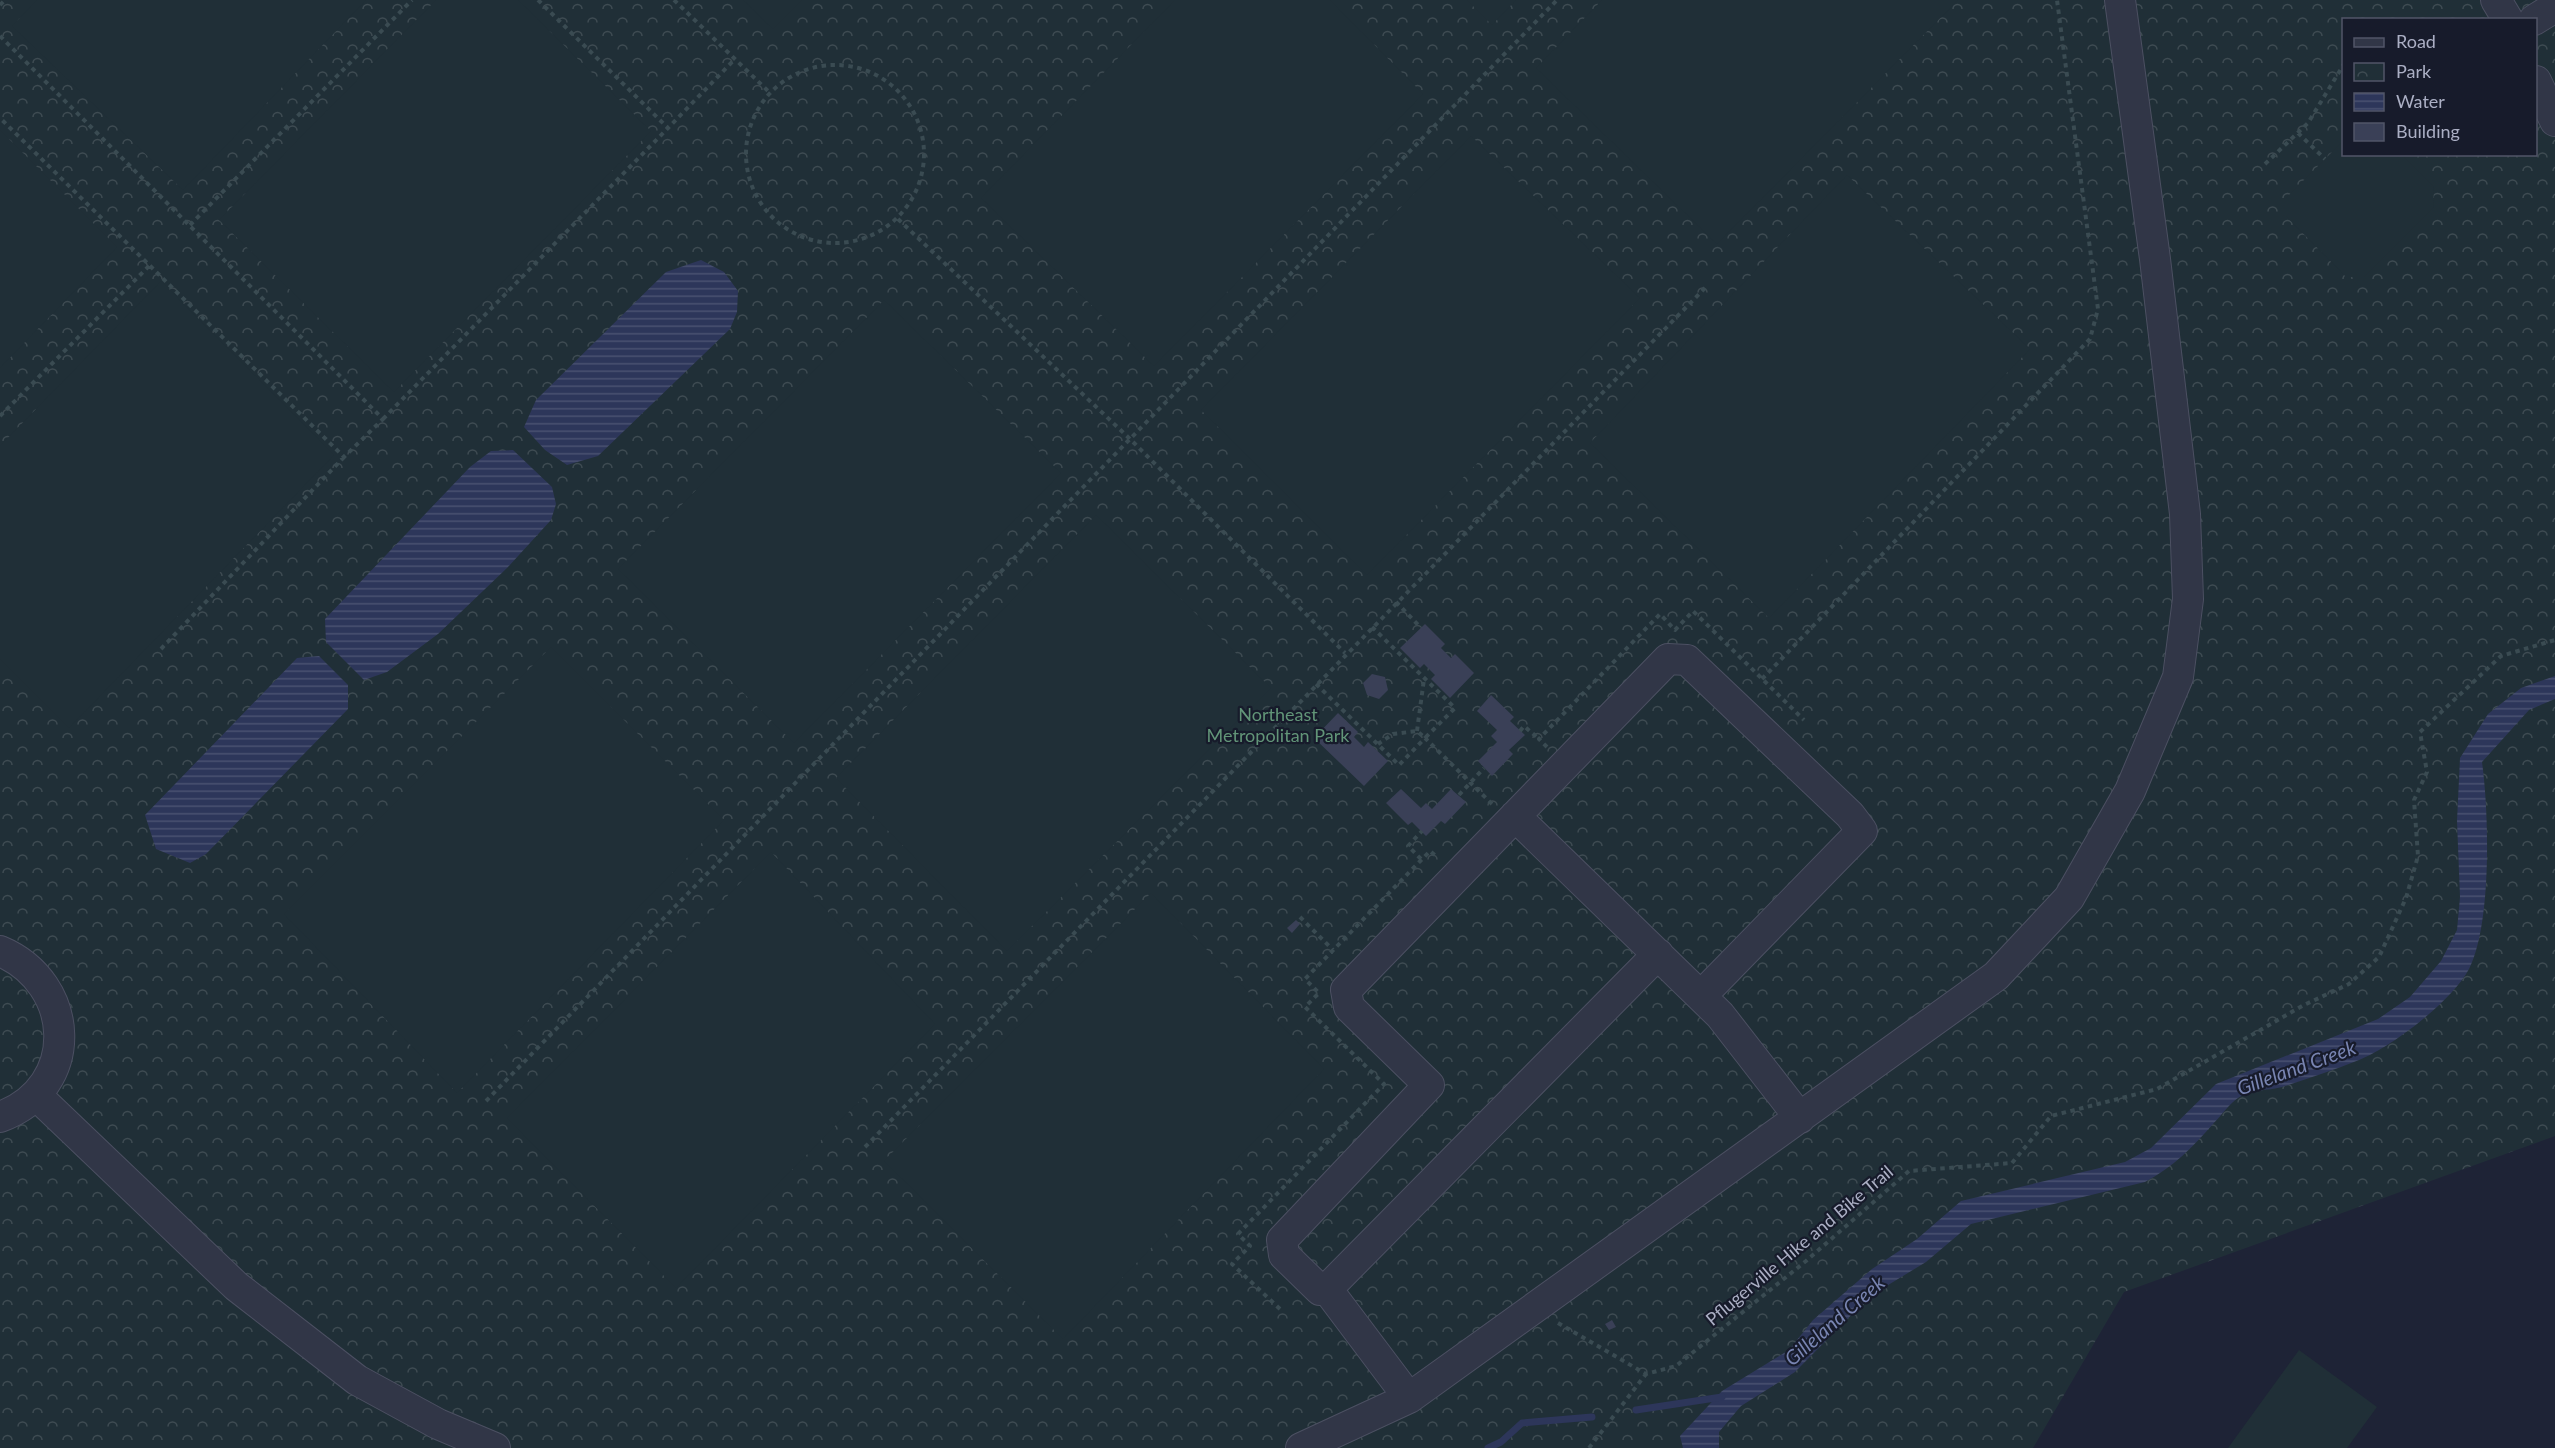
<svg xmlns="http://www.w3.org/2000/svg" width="2555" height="1448" viewBox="0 0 2555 1448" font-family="Lato,sans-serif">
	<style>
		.park { fill: url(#park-crowns); fill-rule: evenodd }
		.pitch { fill: #202f37 }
		.water { fill: url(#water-rules) }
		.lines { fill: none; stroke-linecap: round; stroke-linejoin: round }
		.stream { stroke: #2d365a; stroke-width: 7 }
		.building { fill: #3a4057 }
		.minor-casing { stroke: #4c5062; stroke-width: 32 }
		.path { stroke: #3a4b52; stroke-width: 4; stroke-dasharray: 4.5 4.5; stroke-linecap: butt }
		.minor { stroke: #313647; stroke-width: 30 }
		.labels { text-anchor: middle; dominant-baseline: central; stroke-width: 4.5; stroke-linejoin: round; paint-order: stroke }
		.park-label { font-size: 18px; fill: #629578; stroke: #171b2b }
		.street-label { font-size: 18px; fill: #abafc4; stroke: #171b2b }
		.water-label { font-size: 20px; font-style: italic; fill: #7985b2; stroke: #171b2b }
	</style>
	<defs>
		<pattern id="park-crowns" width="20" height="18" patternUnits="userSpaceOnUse" patternTransform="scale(1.5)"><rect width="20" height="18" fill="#202f37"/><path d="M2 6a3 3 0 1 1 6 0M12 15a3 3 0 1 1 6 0" fill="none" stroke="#3e4b52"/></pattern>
		<pattern id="water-rules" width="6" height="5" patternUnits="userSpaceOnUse" patternTransform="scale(1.5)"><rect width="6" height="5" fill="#2d365a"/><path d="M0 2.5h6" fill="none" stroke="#495170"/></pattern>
	</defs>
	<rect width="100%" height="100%" fill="#1e2336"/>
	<path class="park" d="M 0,0 L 2555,0 L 2555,1136 L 2124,1292 L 2033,1448 L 0,1448 ZM 2344,20 L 2536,20 L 2536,154 L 2344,154 Z"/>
	<path class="pitch" d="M 37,0 L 366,0 L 183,190 L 12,26 Z
		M 436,0 L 518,0 L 651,131 L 394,392 L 219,220 Z
		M 743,0 L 802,0 L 773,29 Z
		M 1175,0 L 1330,0 L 1423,94 L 1154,366 L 981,198 Z
		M 1467,0 L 1516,0 L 1492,25 Z
		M 1602,0 L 1958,0 L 1717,244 L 1536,68 Z
		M 0,130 L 117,247 L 0,368 Z
		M 1471,136 L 1640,298 L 1367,575 L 1201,410 Z
		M 2343,141 L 2344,154 L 2402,155 L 2434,187 L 2433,208 L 2364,277 L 2346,277 L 2286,216 L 2286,198 Z
		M 1847,175 L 2030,349 L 1769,618 L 1590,443 Z
		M 161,281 L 334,455 L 69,728 L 0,659 L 0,446 Z
		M 884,300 L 1061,473 L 794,743 L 618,569 Z
		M 1096,515 L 1271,688 L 1007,951 L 836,778 Z
		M 551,647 L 724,820 L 457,1093 L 284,914 Z
		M 771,852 L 935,1024 L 676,1288 L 507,1118 Z
		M 1151,893 L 1324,1069 L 1063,1339 L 884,1161 Z
		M 2299,1350 L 2377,1407 L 2347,1448 L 2228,1448 Z"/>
	<path class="water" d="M 701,260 L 724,272 L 738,291 L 737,312 L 730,329 L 598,456 L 567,465 L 545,450 L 524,427 L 536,400 L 666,272 Z
		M 513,450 L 552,487 L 556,504 L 551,520 L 507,568 L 438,634 L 387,672 L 364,680 L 326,642 L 325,619 L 470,467 L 491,451 Z
		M 319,656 L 348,685 L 348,709 L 206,854 L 190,863 L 156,849 L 145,815 L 297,658 Z
		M 2555,676 L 2555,699 L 2529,710 L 2482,762 C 2489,812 2492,924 2469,969 C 2453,1000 2392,1047 2359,1060 C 2334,1070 2307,1079 2282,1087 C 2267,1091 2251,1089 2238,1098 C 2229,1104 2221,1116 2213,1124 C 2192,1148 2173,1167 2145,1182 L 1971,1224 L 1926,1262 L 1870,1296 L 1795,1372 L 1741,1406 L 1719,1432 L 1719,1448 L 1683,1448 L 1680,1436 L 1722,1391 L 1789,1350 L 1813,1320 L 1872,1269 L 1917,1239 L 1961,1201 L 2125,1162 L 2151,1148 L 2216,1084 L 2378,1019 L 2410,997 L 2441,961 L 2457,930 L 2460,897 L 2457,821 L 2460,758 L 2488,714 L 2521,688 Z"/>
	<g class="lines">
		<path class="stream" d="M 1636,1410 L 1722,1397
			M 1488,1448 L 1501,1442 L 1522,1423 L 1592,1417"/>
	</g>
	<path class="building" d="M 1425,624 L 1445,644 L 1441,648 L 1451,658 L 1455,654 L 1474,673 L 1450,698 L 1431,679 L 1435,675 L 1424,664 L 1420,668 L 1400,648 Z
		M 1372,674 L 1385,677 L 1388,690 L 1379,699 L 1367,695 L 1363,683 Z
		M 1491,695 L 1514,717 L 1510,721 L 1525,735 L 1509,750 L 1513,754 L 1492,776 L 1478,761 L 1497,742 L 1491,736 L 1497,730 L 1477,711 Z
		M 1338,713 L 1358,732 L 1354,737 L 1364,747 L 1368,742 L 1388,761 L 1364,786 L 1314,738 Z
		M 1401,789 L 1421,808 L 1426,803 L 1432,809 L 1451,789 L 1466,802 L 1445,824 L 1441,821 L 1426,836 L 1412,822 L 1408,825 L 1386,803 Z
		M 1296,920 L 1300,924 L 1292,933 L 1287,928 Z
		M 1612,1320 L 1616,1327 L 1609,1330 L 1605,1324 Z"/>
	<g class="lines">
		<g class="minor-casing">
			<path id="minor" d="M 2496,0 L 2508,20
				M 2534,20 L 2555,7
				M 2536,81 L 2555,121
				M 1515,816 L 1720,1015 L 1800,1118
				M 0,951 C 76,983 82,1087 0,1117
				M 1658,954 L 1327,1289 L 1320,1290 L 1284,1255 L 1282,1240 L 1429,1085 L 1349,1007 L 1346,990 L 1668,659 L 1687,660 L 1850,815 L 1862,831 L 1701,996
				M 36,1095 L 236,1286 L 357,1380 L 438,1424 L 495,1448
				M 1327,1289 L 1409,1398
				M 1301,1448 L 1409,1398 L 1996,976 L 2069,898 L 2130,791 L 2178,677 L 2188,599 L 2185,514 L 2155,259 L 2120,0"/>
		</g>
		<path class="path" d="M 538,0 L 668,128 L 735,59
			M 674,0 L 769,92
			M 0,5 L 5,0
			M 0,36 L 383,419 L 344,457 L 0,118
			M746 154a89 89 0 1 1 178 0a89 89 0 1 1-178 0Z
			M 2298,133 L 2325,159
			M 2265,164 L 2308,123 L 2344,64
			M 898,219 L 1130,439 L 1345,653
			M 190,225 L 412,0
			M 0,416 L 150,265
			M 383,419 L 668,128
			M 1396,602 L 1421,628
			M 1372,627 L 1455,708 L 1425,738 L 1417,731 L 1393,734 L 1378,744
			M 161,649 L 344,457
			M 1762,679 L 2090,339 L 2098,309 L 2057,0
			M 1316,684 L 1399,765 L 1425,738 L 1493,805
			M 1417,731 L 1424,679
			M 1520,731 L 1524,726 L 1539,739
			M 1547,747 L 1539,739 L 1660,614 L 1675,630 L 1693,611 L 1804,720
			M 1459,795 L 1484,768
			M 1421,859 L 1408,846 L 1422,831
			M 1300,917 L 1333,950
			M 486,1101 L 1557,0
			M 865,1147 L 1705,288
			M 1280,1309 L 1232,1264 L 1250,1246 L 1238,1234 L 1384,1084 L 1305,1007 L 1319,993 L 1305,979 L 1430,851 L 1438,858
			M 1558,1323 L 1646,1374 L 1676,1366 L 1806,1261 L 1909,1171 L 2012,1163 L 2051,1116 L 2157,1089 L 2304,1005 L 2349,984 L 2379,957 L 2406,898 L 2418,856 L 2414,800 L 2427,772 L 2420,732 L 2501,656 L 2555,640
			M 1589,1448 L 1646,1374"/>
		<use href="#minor" class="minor"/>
	</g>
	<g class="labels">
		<g class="park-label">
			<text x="1278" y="714">Northeast<tspan x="1278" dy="21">Metropolitan Park</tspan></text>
		</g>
		<g class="street-label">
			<text transform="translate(1799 1245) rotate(-40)">Pflugerville Hike and Bike Trail</text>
		</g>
		<g class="water-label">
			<text transform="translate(2296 1067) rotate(-20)">Gilleland Creek</text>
			<text transform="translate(1834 1320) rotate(-41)">Gilleland Creek</text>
		</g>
	</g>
	<rect x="2342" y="18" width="195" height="138" fill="#171b2b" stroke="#525668" stroke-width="1.5"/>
	<rect x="2354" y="38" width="30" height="9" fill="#313647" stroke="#525668" stroke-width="1.5"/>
	<text x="2396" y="48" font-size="18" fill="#abafc4">Road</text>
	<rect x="2354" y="63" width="30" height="18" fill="url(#park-crowns)" stroke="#525668" stroke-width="1.5"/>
	<text x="2396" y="78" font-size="18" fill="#abafc4">Park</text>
	<rect x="2354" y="93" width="30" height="18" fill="url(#water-rules)" stroke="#525668" stroke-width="1.5"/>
	<text x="2396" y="108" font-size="18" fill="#abafc4">Water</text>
	<rect x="2354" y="123" width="30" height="18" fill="#3a4057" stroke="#525668" stroke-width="1.5"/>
	<text x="2396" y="138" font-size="18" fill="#abafc4">Building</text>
</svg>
